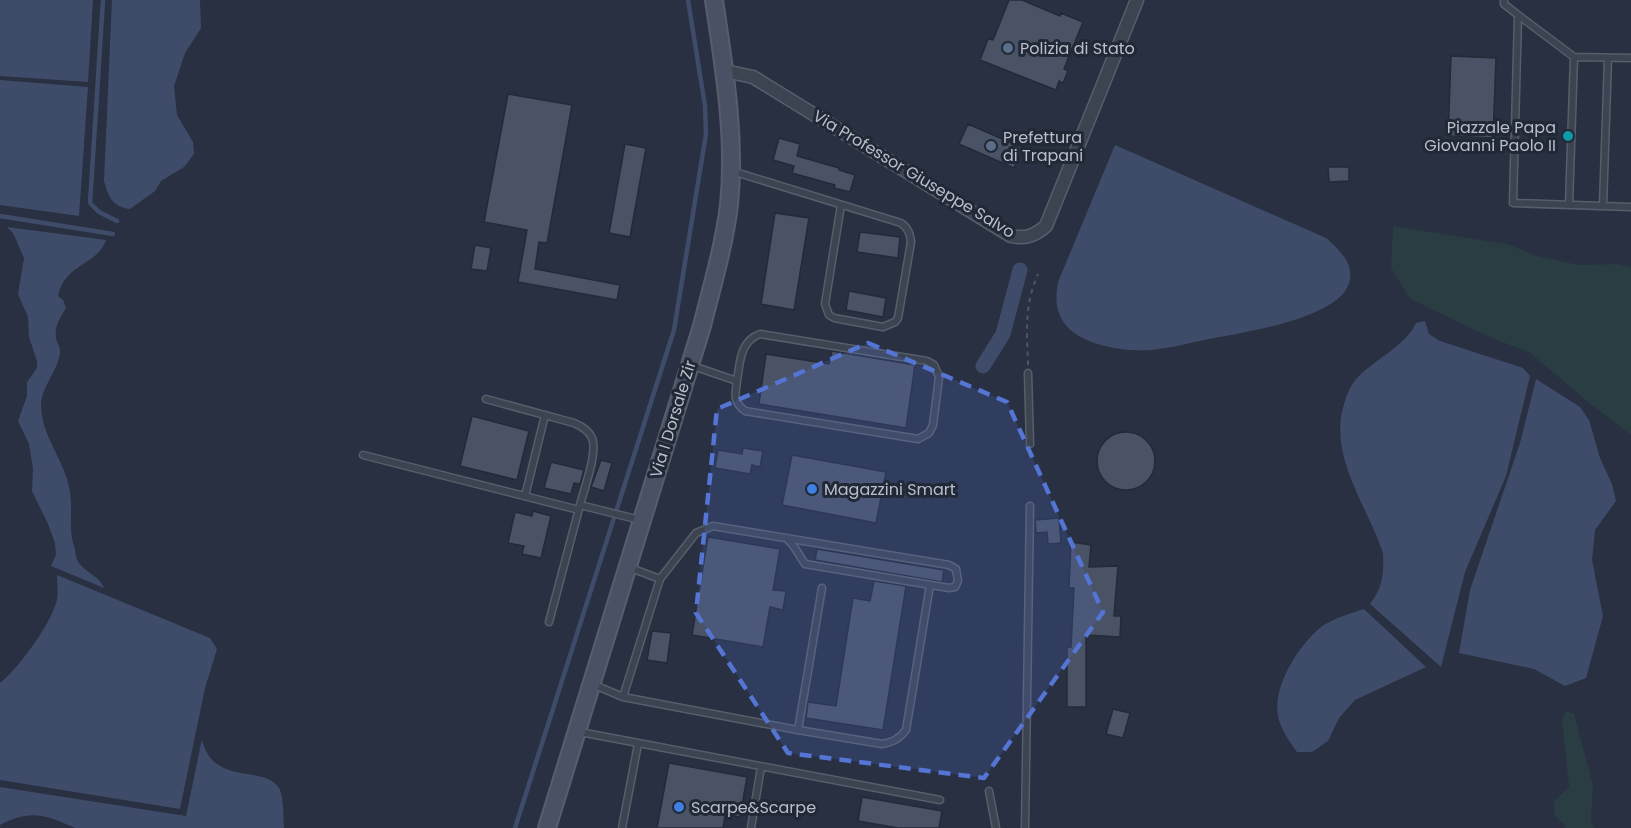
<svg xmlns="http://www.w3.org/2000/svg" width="1631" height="828" viewBox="0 0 1631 828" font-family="Poppins,sans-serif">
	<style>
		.green { fill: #2a3d42 }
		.water { fill: #3f4c69 }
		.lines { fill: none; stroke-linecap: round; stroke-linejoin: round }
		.stream { stroke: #3f4c69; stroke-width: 4.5 }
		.canal { stroke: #3f4c69; stroke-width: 15 }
		.building { fill: #4a5265; stroke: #232a38; stroke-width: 1.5 }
		.lane-casing { stroke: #575e6b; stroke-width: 9 }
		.street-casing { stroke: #575e6b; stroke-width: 15 }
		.secondary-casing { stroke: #575e6b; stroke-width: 20 }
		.path { stroke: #495a5f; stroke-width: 2; stroke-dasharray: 4.5 4.5; stroke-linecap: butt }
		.lane { stroke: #3c4351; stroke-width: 6 }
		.street { stroke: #3c4351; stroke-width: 12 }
		.secondary { stroke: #4b5164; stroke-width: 16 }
		.marked { fill: #5475d3; fill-opacity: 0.2; stroke: #5475d3; stroke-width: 4.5; stroke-dasharray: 12 8; stroke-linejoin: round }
		.service-dot { fill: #5c6f8a; stroke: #212836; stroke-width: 2 }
		.culture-dot { fill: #0f9aa8; stroke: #212836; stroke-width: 2 }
		.shop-dot { fill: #3f7fe0; stroke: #212836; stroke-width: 2 }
		.labels { text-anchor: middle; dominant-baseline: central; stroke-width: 6; stroke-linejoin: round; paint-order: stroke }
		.poi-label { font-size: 16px; fill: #b9becb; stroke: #212836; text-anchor: start }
		.street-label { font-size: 16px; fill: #b9becb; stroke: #212836 }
	</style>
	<rect width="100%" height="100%" fill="#283041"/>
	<path class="green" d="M 1393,226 L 1507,244 L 1537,256 L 1579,265 L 1617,264 L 1631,267 L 1631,435 L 1589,403 L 1529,352 L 1494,339 L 1410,299 L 1391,268 Z
		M 1566,711 L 1574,714 L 1593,785 L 1591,821 L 1595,828 L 1565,828 L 1565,825 L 1555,816 L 1554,801 L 1569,787 L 1562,720 Z"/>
	<path class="water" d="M 0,0 L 93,0 L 88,82 L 0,76 Z
		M 112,0 L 200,0 L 201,28 L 185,53 L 174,86 L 177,115 L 193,142 L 194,154 L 184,167 L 161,181 L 155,191 L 130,209 C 112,206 109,198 104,181 Z
		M 0,80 L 88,87 L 79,216 L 0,205 Z
		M 1115,145 L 1326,238 C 1340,250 1358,267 1347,288 C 1330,319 1247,332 1214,338 C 1193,342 1172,348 1151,350 C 1124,352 1074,345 1061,318 C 1055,306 1056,294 1058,282 Z
		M 7,227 L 106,240 C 98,265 65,263 58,296 L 63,300 L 66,308 C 61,316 54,327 56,337 C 56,342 60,346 60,350 C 61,367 41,386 41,406 C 42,438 66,462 70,492 C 73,511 68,528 74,546 C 76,551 75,558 79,563 C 86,573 100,576 104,588 L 51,566 L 56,555 L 55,543 L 48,524 L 32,491 L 33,468 L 29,444 L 18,421 L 27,396 L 27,382 L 37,368 L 37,361 L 29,337 L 28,317 L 18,294 L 24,258 L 13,233 Z
		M 1425,321 L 1429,334 L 1440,341 L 1523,368 L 1530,376 L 1506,476 L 1465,572 L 1441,667 L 1370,604 C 1383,587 1384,574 1383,553 C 1367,505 1328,456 1344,404 C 1348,392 1350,385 1359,376 C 1376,359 1406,345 1416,323 Z
		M 1536,379 L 1580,407 L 1589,420 L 1600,458 L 1612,484 L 1616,501 L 1595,530 L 1592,560 L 1603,616 L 1586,678 L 1565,686 L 1534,669 L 1459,653 L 1470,590 L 1520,443 Z
		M 57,575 L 210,638 L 217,649 L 205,688 L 180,809 L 0,780 L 0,683 C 18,669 50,625 56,603 C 59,595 57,584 57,575 Z
		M 1364,609 L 1426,667 L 1355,700 L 1339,718 L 1328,741 L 1312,752 L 1297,752 C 1290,742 1282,731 1279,720 C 1270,689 1298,646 1321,627 C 1332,619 1351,613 1364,609 Z
		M 202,739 C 212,788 268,763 280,790 C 284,801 283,816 284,828 L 75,828 C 45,815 32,809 0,825 L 0,787 L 186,816 Z"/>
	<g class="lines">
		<path class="stream" d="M 103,0 L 90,203 L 99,212 L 117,221
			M 0,216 L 113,234
			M 515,828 L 674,330 L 706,134 L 705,106 L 688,0"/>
		<path class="canal" d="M 983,366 L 1003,334 L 1020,270"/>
	</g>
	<path class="building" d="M 1009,0 L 1022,0 L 1060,16 L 1061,13 L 1083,22 L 1064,69 L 1068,71 L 1063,83 L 1059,81 L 1056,90 L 980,60 L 988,39 L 993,40 Z
		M 1451,56 L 1496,58 L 1493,138 L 1448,136 Z
		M 508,94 L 572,105 L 547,243 L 539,242 L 535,269 L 620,285 L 617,300 L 518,282 L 527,230 L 484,222 Z
		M 968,124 L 1023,148 L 1014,168 L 959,144 Z
		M 779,138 L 800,144 L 797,156 L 839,168 L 839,170 L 855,175 L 850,192 L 834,188 L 835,185 L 792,173 L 794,166 L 773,160 Z
		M 625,144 L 646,148 L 630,237 L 609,233 Z
		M 1328,167 L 1349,167 L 1349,181 L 1329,182 Z
		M 775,213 L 809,218 L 794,310 L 761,304 Z
		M 860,232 L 900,237 L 898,258 L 857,252 Z
		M 475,245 L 491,248 L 487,271 L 471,269 Z
		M 849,291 L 886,298 L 883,317 L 846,310 Z
		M 832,351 L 915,365 L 906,428 L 759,404 L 766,354 L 829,364 Z
		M 472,416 L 529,431 L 517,480 L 460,466 Z
		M1097 461a29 29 0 1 1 58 0a29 29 0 1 1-58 0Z
		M 743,448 L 763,451 L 760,467 L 752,465 L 750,474 L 715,468 L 718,450 L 742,454 Z
		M 792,455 L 886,472 L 876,523 L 782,505 Z
		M 601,460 L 612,463 L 604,491 L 591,487 Z
		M 551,462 L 584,470 L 580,484 L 574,483 L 571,494 L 544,488 Z
		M 533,511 L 551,516 L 541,558 L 522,554 L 524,546 L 508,543 L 515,512 L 532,516 Z
		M 1059,518 L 1061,543 L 1048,544 L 1047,532 L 1036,533 L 1035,520 Z
		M 708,537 L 780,549 L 773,590 L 786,591 L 783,610 L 770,607 L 763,647 L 692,635 Z
		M 1071,542 L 1091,545 L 1089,567 L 1118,566 L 1114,616 L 1121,616 L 1120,637 L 1086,635 L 1086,707 L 1067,707 L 1067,647 L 1071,647 L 1074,588 L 1069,588 Z
		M 817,549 L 944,570 L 942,582 L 815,560 Z
		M 874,581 L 906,586 L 883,730 L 806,718 L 808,702 L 836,706 L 853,598 L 870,601 Z
		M 652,631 L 671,633 L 667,663 L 647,660 Z
		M 1113,709 L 1130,713 L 1123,738 L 1106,734 Z
		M 669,763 L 747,777 L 740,817 L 725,815 L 723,828 L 657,828 Z
		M 862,797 L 942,811 L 939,828 L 898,828 L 858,821 Z"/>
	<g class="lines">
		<g class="lane-casing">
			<path id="lane" d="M 1504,0 L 1504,4 L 1518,15 L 1513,203 L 1631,207
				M 1518,15 L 1574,57 L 1631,58
				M 732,171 L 901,223 C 908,228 910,233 911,242 L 898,318 L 895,322 L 883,327 L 834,318 L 829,315 L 825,304 L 841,205
				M 1569,205 L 1574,57
				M 1603,206 L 1608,58
				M 690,365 L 737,381 C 735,394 733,402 745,411 L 918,439 L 929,433 L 933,425 L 939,377 L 934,365 L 927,361 L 760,334 C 740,341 740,362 737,381
				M 1028,373 L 1030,444
				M 486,399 L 574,423 C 581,426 589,430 592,438 C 598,452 584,489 580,505
				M 363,455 L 579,510
				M 525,496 L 545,415
				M 660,579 L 696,533 L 713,526 L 949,565 L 956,569 L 958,581 L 955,587 L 949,588 L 805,564 L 793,545 L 786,538
				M 549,622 L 580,505 L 640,520
				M 592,684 L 623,697 L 660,579 L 628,567
				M 623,697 L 798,730 L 822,588
				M 798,730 L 882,744 C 893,742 899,739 906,730 L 930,585
				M 580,732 L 940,800
				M 989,791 L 996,828
				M 622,828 L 638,744
				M 751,828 L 761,767
				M 1025,828 L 1030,506"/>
		</g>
		<g class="street-casing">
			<path id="street" d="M 725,71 L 753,77 L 1011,236 C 1026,239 1034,236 1046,226 L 1137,0"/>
		</g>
		<g class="secondary-casing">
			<path id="secondary" d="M 547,828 L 702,326 C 712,286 724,246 729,205 C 736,136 724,68 714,0"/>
		</g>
		<path class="path" d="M 1028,365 C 1027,330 1024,306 1038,274"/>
		<use href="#lane" class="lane"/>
		<use href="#street" class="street"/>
		<use href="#secondary" class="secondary"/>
	</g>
	<path class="marked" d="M 868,343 L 1007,402 L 1103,612 L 984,778 L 788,753 L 696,613 L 717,409 Z"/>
	<g class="service-dot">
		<circle cx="1008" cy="48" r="6"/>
		<circle cx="991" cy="146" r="6"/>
	</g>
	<circle class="culture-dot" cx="1568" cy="136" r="6"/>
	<g class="shop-dot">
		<circle cx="812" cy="489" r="6"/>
		<circle cx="679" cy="807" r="6"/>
	</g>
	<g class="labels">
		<g class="poi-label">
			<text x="1020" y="48">Polizia di Stato</text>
			<text x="1556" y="127" text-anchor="end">Piazzale Papa<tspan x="1556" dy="18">Giovanni Paolo II</tspan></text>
			<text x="1003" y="137">Prefettura<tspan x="1003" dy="18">di Trapani</tspan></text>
			<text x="824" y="489">Magazzini Smart</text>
			<text x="691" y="807">Scarpe&amp;Scarpe</text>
		</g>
		<g class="street-label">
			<text transform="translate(914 174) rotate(31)">Via Professor Giuseppe Salvo</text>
			<text transform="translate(673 419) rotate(-73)">Via I Dorsale Zir</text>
		</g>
	</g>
</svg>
